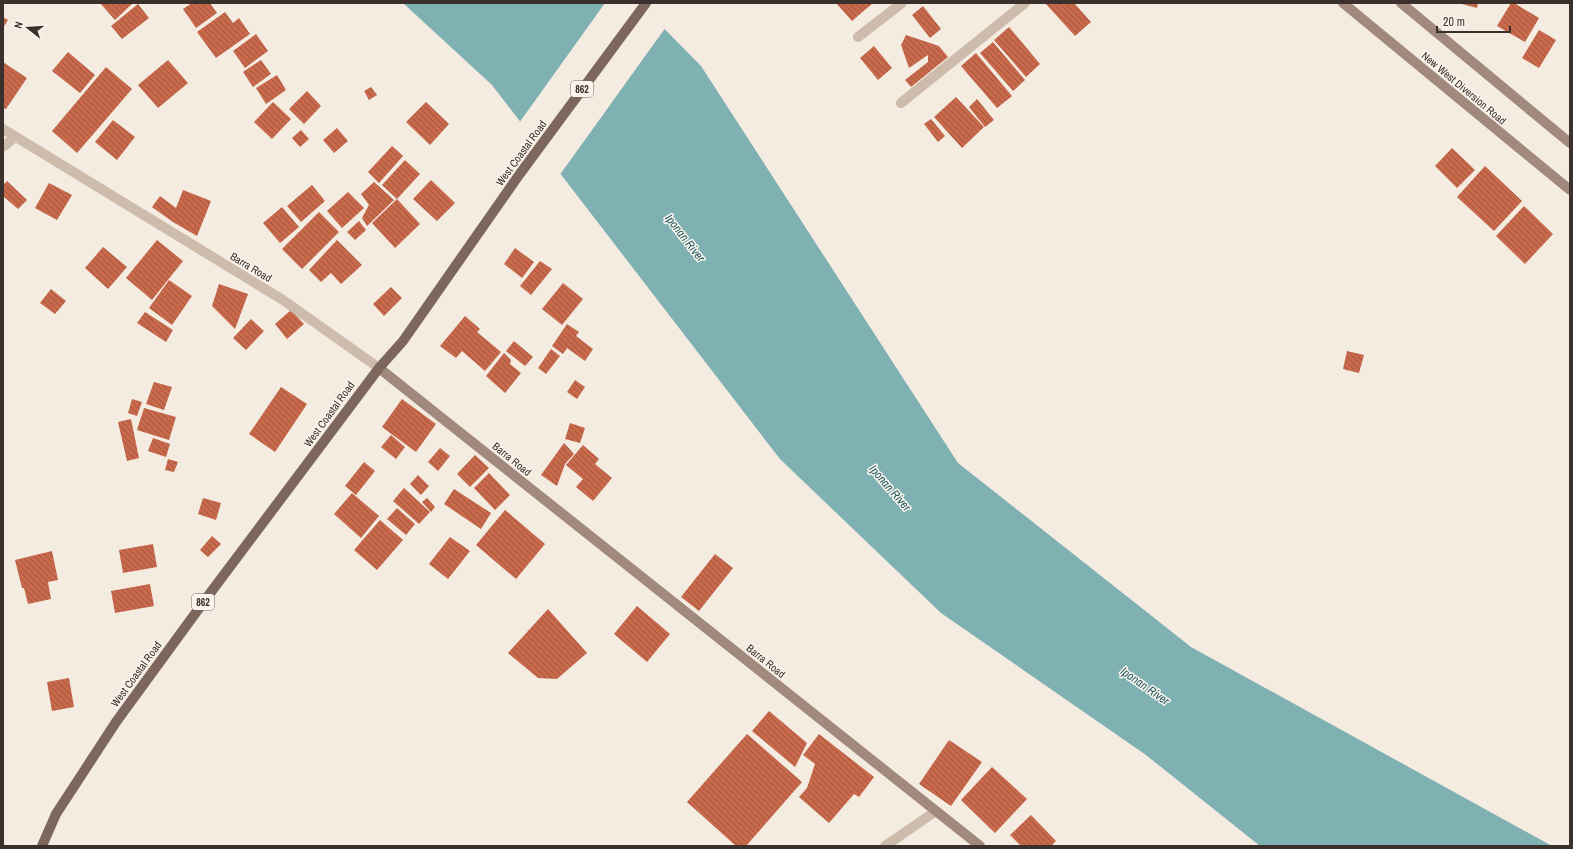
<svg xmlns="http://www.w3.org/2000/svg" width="1573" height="849" viewBox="0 0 1573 849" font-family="'Archivo Narrow',sans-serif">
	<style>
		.water { fill: #7fb0b2 }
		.pier { fill: #f4ebe1 }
		.building { fill: url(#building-back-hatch) }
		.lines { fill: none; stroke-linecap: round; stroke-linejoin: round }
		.street { stroke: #cdbbac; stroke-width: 10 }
		.secondary { stroke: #a18a7d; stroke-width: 10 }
		.primary { stroke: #7d675c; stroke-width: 10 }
		.labels { text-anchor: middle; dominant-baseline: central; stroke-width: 3; stroke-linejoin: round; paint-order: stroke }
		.shield { fill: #fbf5ee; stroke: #756b66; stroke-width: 1 }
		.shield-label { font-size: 10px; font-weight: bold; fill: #3b302b }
		.street-label { font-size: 11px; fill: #3b302b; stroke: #fbf5ee }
		.water-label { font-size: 12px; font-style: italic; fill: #1f5a5e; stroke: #fbf5ee }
	</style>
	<defs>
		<pattern id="building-back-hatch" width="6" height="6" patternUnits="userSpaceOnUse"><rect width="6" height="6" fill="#c8694b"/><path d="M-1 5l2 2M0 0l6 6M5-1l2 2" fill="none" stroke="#a4573f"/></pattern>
	</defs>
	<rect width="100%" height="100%" fill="#f4ebe1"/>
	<path class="water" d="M 403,3 L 639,3 L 701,66 L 958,463 L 1191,647 L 1552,846 L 1260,846 L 1146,755 L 941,613 L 780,459 L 492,85 Z"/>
	<path class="pier" d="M 605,3 L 642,3 L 666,27 L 559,176 L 519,123 Z"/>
	<path class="building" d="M 100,3 L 133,3 L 115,20 Z
		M 192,3 L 210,3 L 217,13 L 196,28 L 183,9 Z
		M 836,3 L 873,3 L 852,21 Z
		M 1045,3 L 1074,3 L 1091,22 L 1075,36 Z
		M 1458,3 L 1478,3 L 1477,8 Z
		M 1511,3 L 1514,3 L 1539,18 L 1525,42 L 1497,26 Z
		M 138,4 L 149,18 L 122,39 L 111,26 Z
		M 923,6 L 941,29 L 930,38 L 912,15 Z
		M 225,12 L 233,23 L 239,18 L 250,34 L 216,58 L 197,32 Z
		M 3,17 L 8,20 L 3,28 Z
		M 1009,27 L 1040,64 L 1026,77 L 994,40 Z
		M 1539,30 L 1556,40 L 1539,68 L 1522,58 Z
		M 256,34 L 268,51 L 245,68 L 233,51 Z
		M 906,35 L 939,46 L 948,57 L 911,87 L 905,80 L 928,62 L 928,55 L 909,68 L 901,45 Z
		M 993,42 L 1025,80 L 1013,91 L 980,53 Z
		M 874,46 L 892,68 L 878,80 L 860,58 Z
		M 68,52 L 95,75 L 80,93 L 52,71 Z
		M 976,53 L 1012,96 L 997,108 L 961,66 Z
		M 168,60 L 188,83 L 158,108 L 138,85 Z
		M 261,60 L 271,74 L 253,87 L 243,72 Z
		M 3,62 L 27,78 L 6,109 L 3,108 Z
		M 106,67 L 132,89 L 77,153 L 52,131 Z
		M 277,75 L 286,90 L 266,104 L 256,88 Z
		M 371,87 L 377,95 L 369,100 L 364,91 Z
		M 307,91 L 321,106 L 304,124 L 289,109 Z
		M 956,97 L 984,127 L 962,148 L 934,117 Z
		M 977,99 L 994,120 L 985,127 L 969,107 Z
		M 273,102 L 291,119 L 272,139 L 254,122 Z
		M 426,102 L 449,124 L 430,145 L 406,122 Z
		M 931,119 L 945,136 L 938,142 L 924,124 Z
		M 113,120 L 135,137 L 117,160 L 95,142 Z
		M 337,128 L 348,141 L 334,153 L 323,140 Z
		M 301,130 L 309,139 L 300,147 L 292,138 Z
		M 392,146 L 403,156 L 379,183 L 368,172 Z
		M 1452,148 L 1475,170 L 1457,188 L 1435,166 Z
		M 405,160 L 420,174 L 397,199 L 382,185 Z
		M 1485,166 L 1522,201 L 1494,231 L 1457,197 Z
		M 431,180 L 455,203 L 437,221 L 413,199 Z
		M 7,181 L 27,200 L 18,209 L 3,196 L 3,185 Z
		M 374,182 L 394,200 L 367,226 L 362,218 L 369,205 L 361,194 Z
		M 49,183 L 72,195 L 57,220 L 35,208 Z
		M 312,185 L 325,201 L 301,222 L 287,206 Z
		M 183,190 L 211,201 L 197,236 L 173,222 L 152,207 L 160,196 L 176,208 Z
		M 348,192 L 364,208 L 342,228 L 327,211 Z
		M 397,199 L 420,224 L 395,248 L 372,223 Z
		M 1524,206 L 1553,234 L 1525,264 L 1496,236 Z
		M 282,207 L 299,227 L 280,243 L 263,223 Z
		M 319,212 L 339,232 L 302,269 L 282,249 Z
		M 359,221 L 366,230 L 355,240 L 347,232 Z
		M 157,240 L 183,261 L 152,300 L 126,278 Z
		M 337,240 L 362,265 L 341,284 L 331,273 L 321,282 L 309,270 Z
		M 103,247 L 127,267 L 108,289 L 85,268 Z
		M 515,248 L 534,262 L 522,278 L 504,264 Z
		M 540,261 L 552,269 L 531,295 L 520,286 Z
		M 169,280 L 192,296 L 172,325 L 149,308 Z
		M 563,283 L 583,299 L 562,325 L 542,309 Z
		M 219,284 L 248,294 L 235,329 L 212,306 Z
		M 391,287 L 402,298 L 384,316 L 373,304 Z
		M 51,289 L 66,301 L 55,314 L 40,303 Z
		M 291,310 L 304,324 L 287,339 L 275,324 Z
		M 145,312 L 173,330 L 166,342 L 137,323 Z
		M 465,316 L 480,329 L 477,332 L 501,352 L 485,371 L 462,351 L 456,358 L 440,346 Z
		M 251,319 L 264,331 L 246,350 L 233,338 Z
		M 567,324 L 579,332 L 576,336 L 593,349 L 585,361 L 567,348 L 563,354 L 552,346 Z
		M 514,341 L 533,357 L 525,366 L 506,351 Z
		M 551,349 L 560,356 L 546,374 L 538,368 Z
		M 1347,351 L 1364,355 L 1359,373 L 1343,369 Z
		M 504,353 L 511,360 L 510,364 L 521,373 L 505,393 L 486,376 Z
		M 575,380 L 585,387 L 577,399 L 567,392 Z
		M 154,382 L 172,387 L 164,410 L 146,404 Z
		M 281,387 L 307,404 L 275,452 L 249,434 Z
		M 132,399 L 142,402 L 137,416 L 128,413 Z
		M 402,399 L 436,424 L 416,452 L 382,427 Z
		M 144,408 L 176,417 L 169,440 L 137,430 Z
		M 131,419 L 139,458 L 127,461 L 118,422 Z
		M 570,423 L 585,428 L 580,443 L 565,439 Z
		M 391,435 L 405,447 L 396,459 L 381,447 Z
		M 153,438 L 170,444 L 166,457 L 148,451 Z
		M 564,443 L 574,454 L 565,464 L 557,486 L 541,475 Z
		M 583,445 L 599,459 L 595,464 L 612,478 L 593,501 L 576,487 L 583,479 L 566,465 Z
		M 440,448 L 450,456 L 438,471 L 428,462 Z
		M 475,455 L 489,468 L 470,487 L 457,474 Z
		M 168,459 L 178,462 L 174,472 L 165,470 Z
		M 364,462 L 375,471 L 356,495 L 345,486 Z
		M 489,473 L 510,495 L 495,510 L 474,488 Z
		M 418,475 L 429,486 L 421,495 L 410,484 Z
		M 404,488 L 430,512 L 419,524 L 393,501 Z
		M 454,489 L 491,513 L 481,529 L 444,504 Z
		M 352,493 L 379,516 L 361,538 L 334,514 Z
		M 203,498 L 221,503 L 216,520 L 198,514 Z
		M 427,498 L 435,507 L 431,512 L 422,502 Z
		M 397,508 L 415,524 L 406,535 L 387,519 Z
		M 505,510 L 545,544 L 516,579 L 476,545 Z
		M 380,520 L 403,540 L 377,570 L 354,550 Z
		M 212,536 L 221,544 L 208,557 L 200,550 Z
		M 450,537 L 470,551 L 448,579 L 429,564 Z
		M 153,544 L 157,567 L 123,573 L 119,550 Z
		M 52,551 L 58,580 L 48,582 L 51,599 L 28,604 L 24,588 L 22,588 L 15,560 Z
		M 715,554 L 733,568 L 699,611 L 681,597 Z
		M 150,584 L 154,606 L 115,613 L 111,591 Z
		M 637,606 L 670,634 L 647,662 L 614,634 Z
		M 548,609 L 587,653 L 557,679 L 538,678 L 508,653 Z
		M 69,678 L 74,707 L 52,711 L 47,682 Z
		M 769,711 L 807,743 L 795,767 L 752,731 Z
		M 747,734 L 802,782 L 746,846 L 736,846 L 687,802 Z
		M 819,734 L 874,777 L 859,797 L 854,794 L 829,823 L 799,797 L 807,788 L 815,764 L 803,755 Z
		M 949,740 L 982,762 L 951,806 L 919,784 Z
		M 992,767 L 1027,799 L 995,833 L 961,800 Z
		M 1031,815 L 1056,841 L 1051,846 L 1021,846 L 1010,835 Z"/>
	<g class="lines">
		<path class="street" d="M 858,37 L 902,3
			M 901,103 L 1025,3
			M 3,129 L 283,300 L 379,368
			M 3,147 L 15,137
			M 885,846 L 936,811"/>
		<path class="secondary" d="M 1343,3 L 1570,190
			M 1401,3 L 1570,143
			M 379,368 L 980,846"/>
		<path class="primary" d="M 42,846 L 56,814 L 116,722 L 208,596 L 379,368 L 403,341 L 519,175 L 646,3"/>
	</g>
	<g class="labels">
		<g class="shield">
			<rect x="571" y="81" width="22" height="16" rx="3"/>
			<rect x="192" y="594" width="22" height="16" rx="3"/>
		</g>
		<g class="shield-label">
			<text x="582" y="89">862</text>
			<text x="203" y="602">862</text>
		</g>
		<g class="street-label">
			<text transform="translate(1464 88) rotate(40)">New West Diversion Road</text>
			<text transform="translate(521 153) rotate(-54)">West Coastal Road</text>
			<text transform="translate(251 267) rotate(31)">Barra Road</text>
			<text transform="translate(329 414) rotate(-54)">West Coastal Road</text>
			<text transform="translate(512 459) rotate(39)">Barra Road</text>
			<text transform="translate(766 661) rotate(39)">Barra Road</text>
			<text transform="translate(136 674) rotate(-54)">West Coastal Road</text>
		</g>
		<g class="water-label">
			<text transform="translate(685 238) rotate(52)">Iponan River</text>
			<text transform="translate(890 488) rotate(49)">Iponan River</text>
			<text transform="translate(1145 686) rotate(35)">Iponan River</text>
		</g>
	</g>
	<rect width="1573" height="849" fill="none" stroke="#3b302b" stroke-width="8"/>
	<g transform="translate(28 28) rotate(287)" stroke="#fbf5ee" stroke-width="3" paint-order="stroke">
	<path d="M0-3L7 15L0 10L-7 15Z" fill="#3b302b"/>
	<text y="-6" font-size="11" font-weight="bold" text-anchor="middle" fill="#3b302b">N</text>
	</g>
	<path d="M1437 26v6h73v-6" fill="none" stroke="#3b302b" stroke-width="2"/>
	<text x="1443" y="26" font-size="12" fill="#3b302b" stroke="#fbf5ee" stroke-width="3" paint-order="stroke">20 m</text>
</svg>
